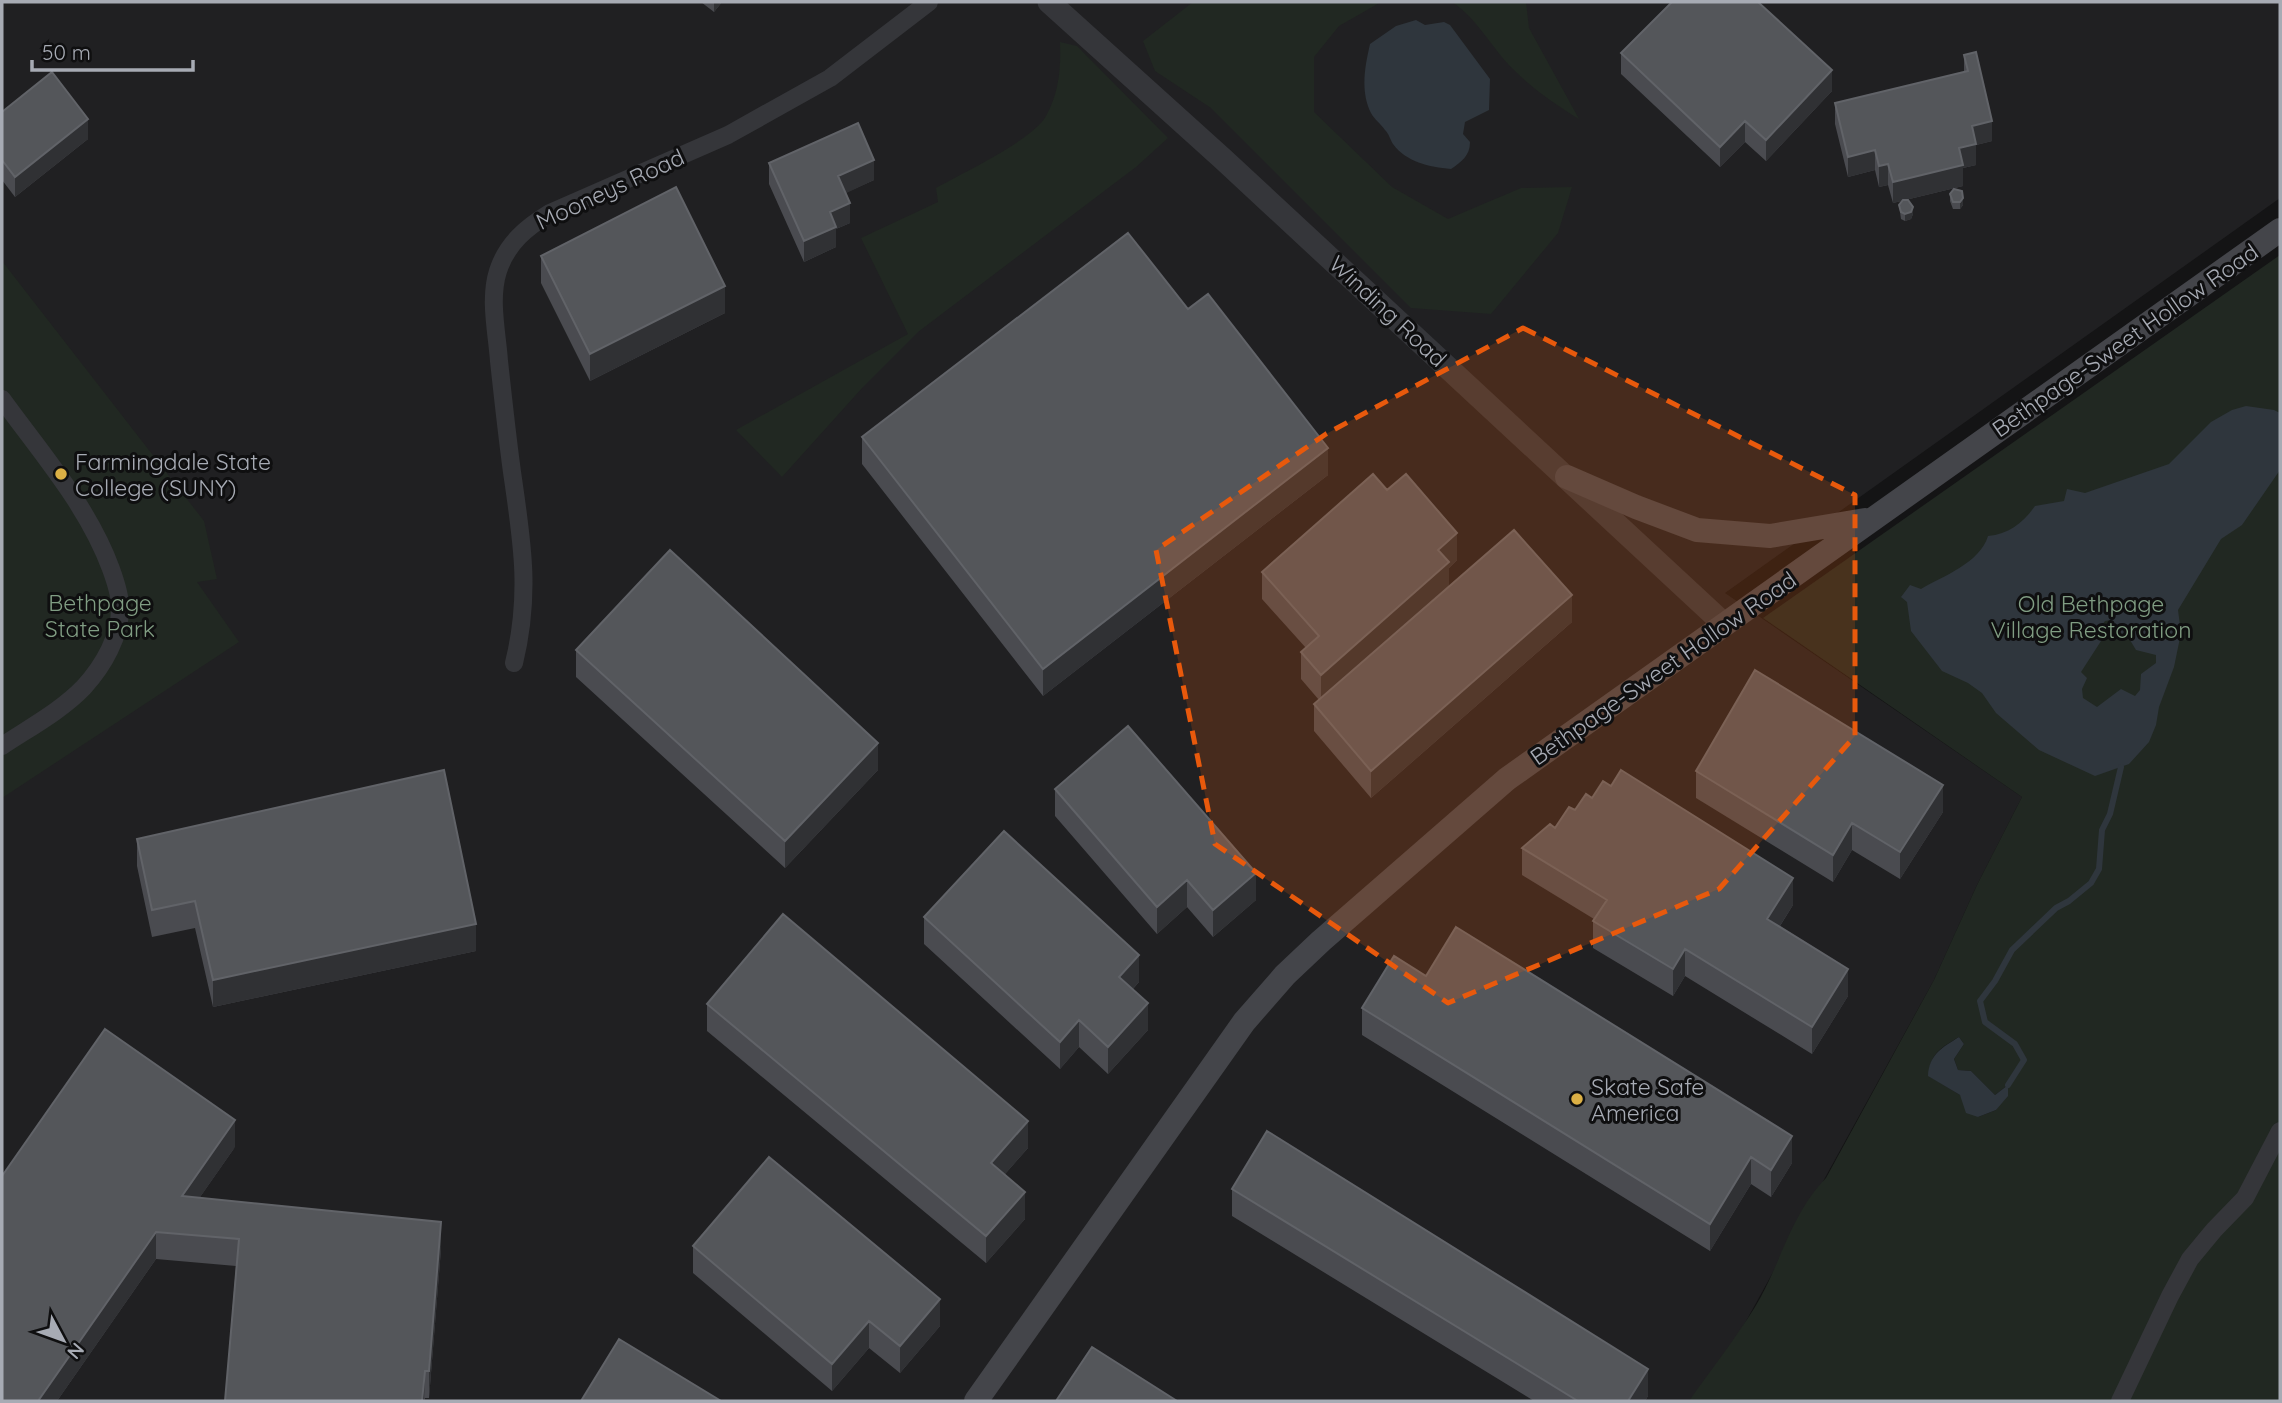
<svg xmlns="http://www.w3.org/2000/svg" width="2282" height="1403" viewBox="0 0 2282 1403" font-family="Quicksand,sans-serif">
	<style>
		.built { fill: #202022 }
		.green { fill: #212822; fill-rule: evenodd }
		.water { fill: #2f363d; fill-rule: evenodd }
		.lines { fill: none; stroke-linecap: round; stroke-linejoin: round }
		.stream { stroke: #2f363d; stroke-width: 6 }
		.minor { stroke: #35363a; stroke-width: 18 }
		.tertiary { stroke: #35363a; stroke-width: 23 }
		.secondary { stroke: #44454a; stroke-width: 24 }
		.wall { fill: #4a4b50 }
		.shaded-wall { fill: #303134 }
		.building { fill: #54565a; stroke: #616368; stroke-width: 2 }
		.marked { fill: #e8590c; fill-opacity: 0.2; stroke: #e8590c; stroke-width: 5; stroke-dasharray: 14 9; stroke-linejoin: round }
		.poi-dot { fill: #dcb045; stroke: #0f0f10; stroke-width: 2.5 }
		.labels { text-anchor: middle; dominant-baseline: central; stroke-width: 6; stroke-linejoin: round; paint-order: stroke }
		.street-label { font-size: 23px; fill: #a7abb4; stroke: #0f0f10 }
		.poi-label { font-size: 23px; fill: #a7abb4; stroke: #0f0f10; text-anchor: start }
		.park-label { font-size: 23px; fill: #809d83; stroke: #0f0f10 }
	</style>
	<rect width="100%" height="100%" fill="#141415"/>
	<path class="built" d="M 2,2 L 2280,2 L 2280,198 L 1725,593 L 2022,797 L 1977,885 L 1934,980 L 1702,1401 L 2,1401 Z"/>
	<path class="green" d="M 1193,2 L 1381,2 L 1339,26 L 1314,57 L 1314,112 L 1392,187 L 1448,219 L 1521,188 L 1572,187 L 1558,233 L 1491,314 L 1411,308 L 1211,108 L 1155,71 L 1143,41 Z
		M 1452,2 L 1526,2 L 1529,28 L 1579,119 C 1555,104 1533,89 1514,70 C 1492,49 1478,19 1452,2 Z
		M 1060,42 L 1077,46 L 1168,138 L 1136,167 L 918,332 L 863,387 L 782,477 L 736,430 L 908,334 L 861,238 L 938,202 L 936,188 C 962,173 1033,140 1046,116 C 1059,92 1061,69 1060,42 Z
		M 2280,255 L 2280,1401 L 1689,1401 C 1711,1370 1735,1339 1755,1307 C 1781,1264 1790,1215 1826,1178 L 1934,980 L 1977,885 L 2022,797 L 1763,618 ZM 1959,1037 L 1964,1044 L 1954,1059 L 1958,1070 L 1971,1071 L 1995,1095 L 2008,1085 L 1996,1110 L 1978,1117 L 1960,1095 L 1929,1076 C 1929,1054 1942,1047 1959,1037 Z
		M 2,261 L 204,521 L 217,579 L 197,582 L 239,642 L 2,798 Z"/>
	<path class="water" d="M 1416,20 L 1425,25 L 1444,22 L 1450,25 L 1490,79 L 1489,110 L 1465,122 L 1463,134 L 1470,142 C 1470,156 1461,162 1451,169 C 1429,167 1406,162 1393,144 C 1390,139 1389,134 1385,130 C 1381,124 1374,119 1371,113 C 1360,91 1365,66 1370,44 L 1396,26 Z
		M 2246,406 L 2274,410 L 2280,413 L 2280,470 L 2242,525 L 2221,539 L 2178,610 L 2181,633 L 2174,667 L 2159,707 L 2156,725 L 2149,742 L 2129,764 L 2095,776 L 2039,750 L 1996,713 L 1982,693 L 1968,683 L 1942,671 L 1911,631 L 1907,602 L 1901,597 L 1910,585 L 1921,589 C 1943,576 1980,563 1988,536 C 2009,534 2023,523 2035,506 L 2064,501 L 2067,489 L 2085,493 L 2169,464 L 2211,422 L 2232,410 ZM 2111,620 L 2118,635 L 2130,640 L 2136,650 L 2156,655 L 2156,663 L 2141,674 L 2140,690 L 2135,696 L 2121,689 L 2097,707 L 2083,698 L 2082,689 L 2087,678 L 2081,672 L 2101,641 L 2097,632 L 2105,621 Z
		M 1959,1037 L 1964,1044 L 1954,1059 L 1958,1070 L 1971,1071 L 1995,1095 L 2008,1085 L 2008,1096 L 1996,1110 L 1978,1117 L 1966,1113 L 1960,1095 L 1928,1076 C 1929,1054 1943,1047 1959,1037 Z"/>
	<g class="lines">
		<path class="stream" d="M 2008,1085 L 2024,1060 L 2015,1044 L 1985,1022 L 1980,1001 L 1995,981 L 2012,950 L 2056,908 L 2069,901 L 2091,883 L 2099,869 L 2102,830 L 2110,814 L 2121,767"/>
		<path class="minor" d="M 2,399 C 41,453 88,506 111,569 C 115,580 120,594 120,606 C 121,636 103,666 84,687 C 61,711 29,728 2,746
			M 514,663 C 531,594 522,541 512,472 C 507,435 503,398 499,361 C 497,332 489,299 498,271 C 507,243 527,227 550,213 L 728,135 L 830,78 L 929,2
			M 2120,1401 L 2170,1296 L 2190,1259 L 2214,1230 L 2245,1198 L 2280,1131"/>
		<path class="tertiary" d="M 1049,2 L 1223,159 L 1724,624"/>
		<path class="secondary" d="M 1567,477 L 1636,507 L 1697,530 L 1770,536 L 1865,520
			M 976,1401 L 1244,1022 L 1285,975 L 1321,941 L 1507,779 L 2280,230"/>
	</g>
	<path class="wall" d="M 701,2 L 722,2 L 714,12 Z
		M 1621,53 L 1832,91 L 1766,161 L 1745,142 L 1720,167 L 1621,74 Z
		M 1964,55 L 1992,141 L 1976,145 L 1976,165 L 1963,168 L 1963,186 L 1893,203 L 1888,185 L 1879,187 L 1875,170 L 1848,177 L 1835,124 L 1835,103 L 1964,72 Z
		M 2,112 L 88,139 L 15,197 L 2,180 Z
		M 769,163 L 874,180 L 845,193 L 850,223 L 836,229 L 836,247 L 804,262 L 769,184 Z
		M 1950,194 L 1963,198 L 1963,205 L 1960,209 L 1953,209 L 1950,201 Z
		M 1899,205 L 1913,214 L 1911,219 L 1905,221 L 1901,219 Z
		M 541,256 L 725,313 L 590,381 L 541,283 Z
		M 1188,309 L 1328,475 L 1043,696 L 862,464 L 862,437 Z
		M 1387,490 L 1457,560 L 1449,568 L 1449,586 L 1572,622 L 1371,798 L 1314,731 L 1314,704 L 1319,700 L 1301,679 L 1301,652 L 1306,648 L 1262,599 L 1262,572 Z
		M 576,650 L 878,770 L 785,868 L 576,677 Z
		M 1696,771 L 1943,812 L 1900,879 L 1852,850 L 1833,882 L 1696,798 Z
		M 1055,789 L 1256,900 L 1213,937 L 1187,907 L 1157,934 L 1055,816 Z
		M 1555,828 L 1793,905 L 1780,926 L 1848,996 L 1812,1054 L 1685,976 L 1673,996 L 1593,948 L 1593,921 L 1594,919 L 1522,875 L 1522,848 Z
		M 137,839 L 476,951 L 213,1007 L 195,928 L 152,937 L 137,866 Z
		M 924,917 L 1139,982 L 1133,989 L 1148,1030 L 1108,1074 L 1079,1047 L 1060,1069 L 924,944 Z
		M 1426,976 L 1792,1163 L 1771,1197 L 1751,1184 L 1710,1251 L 1362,1035 L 1362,1008 Z
		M 707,1004 L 1028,1148 L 1005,1174 L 1025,1219 L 986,1263 L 707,1031 Z
		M 235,1147 L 200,1197 L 441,1249 L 429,1398 L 425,1398 L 424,1401 L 225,1401 L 236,1266 L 156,1259 L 57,1401 L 2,1401 Z
		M 1232,1189 L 1648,1396 L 1645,1401 L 1534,1401 L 1232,1216 Z
		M 693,1246 L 940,1326 L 900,1373 L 869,1348 L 832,1391 L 693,1273 Z"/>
	<path class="shaded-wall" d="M 714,2 L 722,2 L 714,12 Z
		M 1832,70 L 1832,91 L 1766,161 L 1766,140 Z
		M 88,119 L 88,139 L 15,197 L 15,177 Z
		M 1745,121 L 1745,142 L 1720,167 L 1720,147 Z
		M 1992,121 L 1992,141 L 1976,145 L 1976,165 L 1963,168 L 1963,186 L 1893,203 L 1893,182 L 1959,148 L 1972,126 Z
		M 1875,150 L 1875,170 L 1848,177 L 1848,157 Z
		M 874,160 L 874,180 L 838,197 L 838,176 Z
		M 1888,164 L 1888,185 L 1879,187 L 1879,166 Z
		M 1963,198 L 1963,205 L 1960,209 L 1960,202 Z
		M 850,203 L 850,223 L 836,229 L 836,247 L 804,262 L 804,241 L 830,212 Z
		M 1913,207 L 1913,214 L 1911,219 L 1905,221 L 1905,214 Z
		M 725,286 L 725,313 L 590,381 L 590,354 Z
		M 1328,448 L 1328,475 L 1043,696 L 1043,669 Z
		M 1457,533 L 1457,560 L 1449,568 L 1449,589 L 1321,702 L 1321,675 L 1438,550 Z
		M 1572,595 L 1572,622 L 1371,798 L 1371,771 Z
		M 878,743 L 878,770 L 785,868 L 785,841 Z
		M 1943,785 L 1943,812 L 1900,879 L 1900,852 Z
		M 1852,823 L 1852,850 L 1833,882 L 1833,855 Z
		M 1256,873 L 1256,900 L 1213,937 L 1213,910 Z
		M 1793,878 L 1793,905 L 1767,946 L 1767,919 Z
		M 1187,880 L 1187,907 L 1157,934 L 1157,907 Z
		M 476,924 L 476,951 L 213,1007 L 213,980 Z
		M 1685,949 L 1685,976 L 1673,996 L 1673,969 Z
		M 1139,955 L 1139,982 L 1119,1004 L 1119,977 Z
		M 1848,969 L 1848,996 L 1812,1054 L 1812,1027 Z
		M 1148,1003 L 1148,1030 L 1108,1074 L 1108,1047 Z
		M 1079,1020 L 1079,1047 L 1060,1069 L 1060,1042 Z
		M 235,1120 L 235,1147 L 182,1223 L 182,1196 Z
		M 1028,1121 L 1028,1148 L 991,1190 L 991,1163 Z
		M 1792,1136 L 1792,1163 L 1771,1197 L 1771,1170 Z
		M 1751,1157 L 1751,1184 L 1710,1251 L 1710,1224 Z
		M 1025,1192 L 1025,1219 L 986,1263 L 986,1236 Z
		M 441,1222 L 441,1249 L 429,1398 L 429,1371 Z
		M 156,1232 L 156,1259 L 57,1401 L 38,1401 Z
		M 940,1299 L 940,1326 L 900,1373 L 900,1346 Z
		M 869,1321 L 869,1348 L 832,1391 L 832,1364 Z
		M 1648,1369 L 1648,1396 L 1645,1401 L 1628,1401 Z
		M 425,1371 L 424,1401 L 422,1401 Z"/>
	<path class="building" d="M 1672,2 L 1758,2 L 1832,70 L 1766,140 L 1745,121 L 1720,147 L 1621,53 Z
		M 1976,52 L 1992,121 L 1972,126 L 1976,144 L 1959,148 L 1963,165 L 1893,182 L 1888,164 L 1879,166 L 1875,150 L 1848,157 L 1835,103 L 1968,71 L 1964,55 Z
		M 52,72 L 88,119 L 15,177 L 2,160 L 2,112 Z
		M 858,123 L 874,160 L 838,176 L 850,203 L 830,212 L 836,227 L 804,241 L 769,163 Z
		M 676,187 L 725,286 L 590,354 L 541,256 Z
		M 1954,189 L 1962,191 L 1963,198 L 1960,202 L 1953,202 L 1950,194 Z
		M 1903,200 L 1908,200 L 1913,207 L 1911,212 L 1905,214 L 1901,212 L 1899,205 Z
		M 1128,233 L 1188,309 L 1208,294 L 1328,448 L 1043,669 L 862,437 Z
		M 1373,474 L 1387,490 L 1406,474 L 1457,533 L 1438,550 L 1449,562 L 1321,675 L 1301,652 L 1319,636 L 1262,572 Z
		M 1514,530 L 1572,595 L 1371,771 L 1314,704 Z
		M 670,550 L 878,743 L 785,841 L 576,650 Z
		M 1755,670 L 1943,785 L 1900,852 L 1852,823 L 1833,855 L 1696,771 Z
		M 1128,726 L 1256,873 L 1213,910 L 1187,880 L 1157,907 L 1055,789 Z
		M 444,770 L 476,924 L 213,980 L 195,901 L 152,910 L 137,839 Z
		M 1621,770 L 1793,878 L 1767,919 L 1848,969 L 1812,1027 L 1685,949 L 1673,969 L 1593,921 L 1607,900 L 1522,848 L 1550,824 L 1555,828 L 1569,807 L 1575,810 L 1586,794 L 1592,798 L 1603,781 L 1611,786 Z
		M 1004,831 L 1139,955 L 1119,977 L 1148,1003 L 1108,1047 L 1079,1020 L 1060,1042 L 924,917 Z
		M 783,914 L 1028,1121 L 991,1163 L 1025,1192 L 986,1236 L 707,1004 Z
		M 1456,927 L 1792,1136 L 1771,1170 L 1751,1157 L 1710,1224 L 1362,1008 L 1394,956 L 1426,976 Z
		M 105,1029 L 235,1120 L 182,1196 L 441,1222 L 429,1371 L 425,1371 L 422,1401 L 225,1401 L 239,1239 L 156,1232 L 38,1401 L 2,1401 L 2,1176 Z
		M 1267,1131 L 1648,1369 L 1628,1401 L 1578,1401 L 1232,1189 Z
		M 769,1157 L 940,1299 L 900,1346 L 869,1321 L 832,1364 L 693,1246 Z
		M 619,1339 L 721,1401 L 581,1401 Z
		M 1092,1347 L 1177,1401 L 1056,1401 Z"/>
	<path class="marked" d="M 1523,328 L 1855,495 L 1855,736 L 1719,889 L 1448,1003 L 1215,844 L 1156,550 L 1326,434 Z"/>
	<g class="poi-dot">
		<circle cx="61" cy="474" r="7"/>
		<circle cx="1577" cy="1099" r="7"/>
	</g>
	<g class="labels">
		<g class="street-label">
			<text transform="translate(610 189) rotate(-25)">Mooneys Road</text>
			<text transform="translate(1388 311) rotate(43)">Winding Road</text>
			<text transform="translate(2125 340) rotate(-35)">Bethpage-Sweet Hollow Road</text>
			<text transform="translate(1663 668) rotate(-35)">Bethpage-Sweet Hollow Road</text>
		</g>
		<g class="poi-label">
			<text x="75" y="461">Farmingdale State<tspan x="75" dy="26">College (SUNY)</tspan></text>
			<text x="1591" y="1086">Skate Safe<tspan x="1591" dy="26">America</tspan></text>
		</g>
		<g class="park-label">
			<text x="100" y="602">Bethpage<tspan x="100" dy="26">State Park</tspan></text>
			<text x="2091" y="603">Old Bethpage<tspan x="2091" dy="26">Village Restoration</tspan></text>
		</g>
	</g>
	<rect width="2282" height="1403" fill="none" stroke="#a7abb4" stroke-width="7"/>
	<g transform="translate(63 1340) rotate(131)" stroke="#0f0f10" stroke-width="5" paint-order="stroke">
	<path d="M0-5L12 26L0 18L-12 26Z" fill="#a7abb4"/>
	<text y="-10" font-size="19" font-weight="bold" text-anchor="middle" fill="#a7abb4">N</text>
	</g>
	<path d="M32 60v10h161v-10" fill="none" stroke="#a7abb4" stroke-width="3.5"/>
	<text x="42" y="60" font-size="21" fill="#a7abb4" stroke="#0f0f10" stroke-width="5" paint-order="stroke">50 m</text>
</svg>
